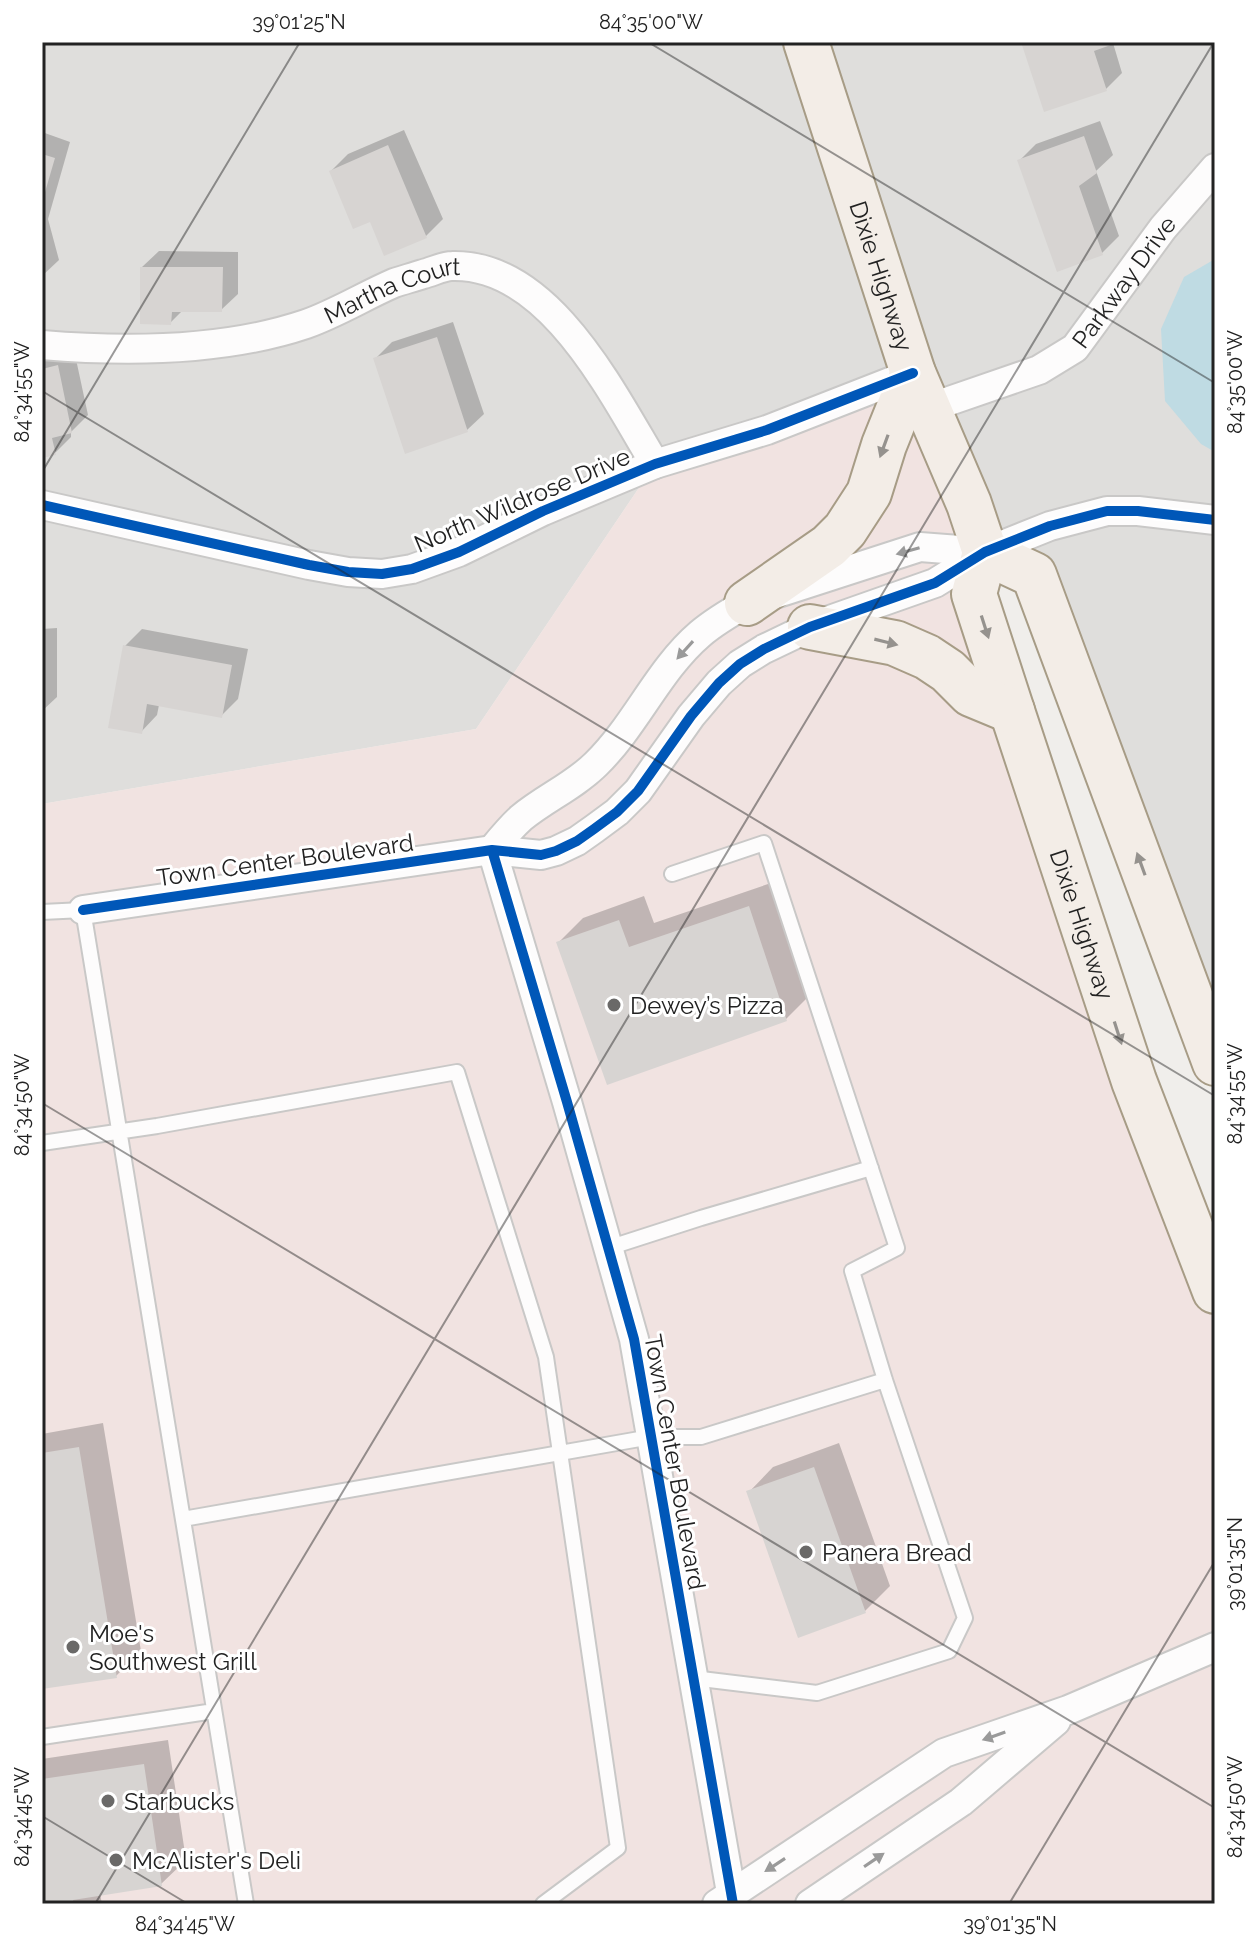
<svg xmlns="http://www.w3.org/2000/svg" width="1257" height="1946" viewBox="0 0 1257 1946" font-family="Raleway,sans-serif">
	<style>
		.residential { fill: #dfdedc }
		.commercial { fill: #f1e3e1 }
		.water { fill: #bfdbe3 }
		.shadow { fill: #0003 }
		.building { fill: #d7d4d2 }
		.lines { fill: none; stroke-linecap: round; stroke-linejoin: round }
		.lane-casing { stroke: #c9c8c7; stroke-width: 18 }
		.street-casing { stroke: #c9c8c7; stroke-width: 32 }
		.primary-casing { stroke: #a79c86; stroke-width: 48 }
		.lane { stroke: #fdfcfc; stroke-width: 14 }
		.street { stroke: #fdfcfc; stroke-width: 28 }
		.primary { stroke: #f3ede7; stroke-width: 44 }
		.cycleway-casing { stroke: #fff; stroke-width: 15 }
		.cycleway { stroke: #0057b8; stroke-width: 10 }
		.oneway { fill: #95928e }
		.oneway2 { fill: #9a9a9a }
		.ticks { fill: none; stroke: #222; stroke-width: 2; stroke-opacity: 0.45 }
		.poi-dot { fill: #6a6968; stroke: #fff; stroke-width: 3 }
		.labels { text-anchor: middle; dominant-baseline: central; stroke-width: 6; stroke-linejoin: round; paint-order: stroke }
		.street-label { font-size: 24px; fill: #222; stroke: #fff }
		.poi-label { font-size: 24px; fill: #222; stroke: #fff; text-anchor: start }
		.neatline { fill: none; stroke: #222; stroke-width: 3 }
		.ticks-label { font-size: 20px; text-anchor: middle; fill: #222 }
	</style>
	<rect width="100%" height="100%" fill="#f0eeeb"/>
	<path class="residential" d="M 42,42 L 1215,42 L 1215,1063 L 1034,575 L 655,464 L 476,729 L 42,804 Z"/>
	<path class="commercial" d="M 913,373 L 974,595 L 1215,1291 L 1215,1904 L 42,1904 L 42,804 L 476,729 L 655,464 Z"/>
	<path class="water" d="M 1215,259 L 1215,452 L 1201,444 L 1165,401 L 1161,329 L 1184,277 Z"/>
	<path class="shadow" d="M 1023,42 L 1114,42 L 1113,43 L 1122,73 L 1106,89 Z
		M 1100,121 L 1113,155 L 1096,171 L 1119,236 L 1102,253 L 1020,160 L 1036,144 Z
		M 404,130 L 443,219 L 426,236 L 385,254 L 371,220 L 331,171 L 348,154 Z
		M 42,132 L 70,142 L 48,219 L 59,260 L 42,276 Z
		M 159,251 L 238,252 L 238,294 L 221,310 L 183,310 L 170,323 L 142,267 Z
		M 453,322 L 484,414 L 467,430 L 375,359 L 392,342 Z
		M 74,350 L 88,415 L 71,432 L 71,437 L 55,453 L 42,456 L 42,357 Z
		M 57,628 L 57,697 L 42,711 L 42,629 Z
		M 142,629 L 248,649 L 238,699 L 221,716 L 159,705 L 157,715 L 141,732 L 125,646 Z
		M 774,882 L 810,995 L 786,1019 L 558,943 L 583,918 L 644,896 L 654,923 Z
		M 103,1423 L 141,1651 L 116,1676 L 42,1687 L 42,1434 Z
		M 839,1443 L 890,1586 L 865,1611 L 749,1492 L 773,1467 Z
		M 168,1740 L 186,1860 L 161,1884 L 100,1894 L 102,1904 L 42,1904 L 42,1759 Z"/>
	<path class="building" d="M 1021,42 L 1119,42 L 1094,51 L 1107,91 L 1044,112 Z
		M 1084,136 L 1097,173 L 1079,186 L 1103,255 L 1057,272 L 1017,160 Z
		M 388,145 L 427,238 L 384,256 L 370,222 L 353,229 L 329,171 Z
		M 42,154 L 55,158 L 43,199 L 42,199 Z
		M 140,267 L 223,267 L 222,312 L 172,312 L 171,325 L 140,324 Z
		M 437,337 L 468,432 L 405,454 L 373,358 Z
		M 58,365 L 72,433 L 52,438 L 56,455 L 42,458 L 42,369 Z
		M 123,645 L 232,665 L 222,718 L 147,704 L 142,734 L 108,728 Z
		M 749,906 L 787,1021 L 607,1085 L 556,942 L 619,920 L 629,947 Z
		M 79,1447 L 117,1678 L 42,1689 L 42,1453 Z
		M 814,1467 L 866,1613 L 798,1638 L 746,1491 Z
		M 144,1764 L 162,1886 L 73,1900 L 74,1904 L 42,1904 L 42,1779 Z"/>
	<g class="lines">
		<g class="lane-casing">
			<path id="lane" d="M 672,874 L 764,843 L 897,1248 L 852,1271 L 885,1380 L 965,1618 L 949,1651 L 817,1693 L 693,1678
				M 42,912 L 83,910 L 246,1904
				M 42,1143 L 157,1126 L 457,1072 L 546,1357 L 618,1848 L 543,1904
				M 608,1248 L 701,1218 L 871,1168
				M 183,1519 L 651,1437 L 701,1437 L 885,1380
				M 42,1737 L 214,1711"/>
		</g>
		<g class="street-casing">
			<g id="street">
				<path id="s1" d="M 42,345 C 126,352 226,351 306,324 C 337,313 364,296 394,283 C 403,280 414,277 423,274 C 432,272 443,266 452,266 C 549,263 612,393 655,464"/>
				<path id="s2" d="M 926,409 L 1039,370 L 1075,348 L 1163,228 L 1215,168"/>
				<path d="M 42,505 L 309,565 L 348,572 L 382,574 L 412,569 L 459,552 L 543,511 L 655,464 L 767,430 L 913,373"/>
				<path d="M 492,850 L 567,1102 L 634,1339 L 733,1904"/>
				<path d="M 492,850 C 501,839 511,827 521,818 C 545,798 574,786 596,764 C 636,725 658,670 700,634 C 714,622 731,612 747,603 L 920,547 L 985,552"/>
				<path d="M 83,910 L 492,850 L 541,855 L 556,851 L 577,841 L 594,829 L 617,812 L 638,791 L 691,716 L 719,683 L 740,664 L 764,649 L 810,627 L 935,583 L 985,552 L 1050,526 L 1107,511 L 1138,511 L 1215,520"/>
				<path d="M 717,1904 L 944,1753 L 1068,1710 L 1215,1647"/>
				<path d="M 810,1904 L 961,1802 L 1056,1721"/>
			</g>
		</g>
		<g class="primary-casing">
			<g id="primary">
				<path id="s3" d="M 806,42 L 913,373 L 969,504 L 985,552 L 974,594 L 1012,711 L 1134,1081 L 1215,1291"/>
				<path d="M 985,552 L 1034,575 L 1215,1063"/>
				<path d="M 747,603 L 829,546 L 845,530 L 869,493 L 884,445 L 913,373"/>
				<path d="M 810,627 L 895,643 L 927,657 L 948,671 L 971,694 L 1012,711"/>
			</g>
		</g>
		<use href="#lane" class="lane"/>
		<use href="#street" class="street"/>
		<use href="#primary" class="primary"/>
		<g class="cycleway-casing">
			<path id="cycleway" d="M 42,505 L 309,565 L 348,572 L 382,574 L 412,569 L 459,552 L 543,511 L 655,464 L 767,430 L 913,373
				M 492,850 L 567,1102 L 634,1339 L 733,1904
				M 83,910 L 492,850 L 541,855 L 556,851 L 577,841 L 594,829 L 617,812 L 638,791 L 691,716 L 719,683 L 740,664 L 764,649 L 810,627 L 935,583 L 985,552 L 1050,526 L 1107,511 L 1138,511 L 1215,520"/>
		</g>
		<use href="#cycleway" class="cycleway"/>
	</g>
	<defs><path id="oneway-solid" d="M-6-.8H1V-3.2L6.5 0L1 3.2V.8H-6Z" transform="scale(2)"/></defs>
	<g class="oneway">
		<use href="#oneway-solid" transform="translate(884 446) rotate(110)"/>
		<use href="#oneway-solid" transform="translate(985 627) rotate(72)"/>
		<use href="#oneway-solid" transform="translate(886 642) rotate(14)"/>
		<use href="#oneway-solid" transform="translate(1141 864) rotate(-110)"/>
		<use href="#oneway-solid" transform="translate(1118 1033) rotate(72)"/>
	</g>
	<g class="oneway2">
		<use href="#oneway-solid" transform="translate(908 551) rotate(164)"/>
		<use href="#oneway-solid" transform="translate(685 650) rotate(132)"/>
		<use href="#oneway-solid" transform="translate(994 1736) rotate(161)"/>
		<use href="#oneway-solid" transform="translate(874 1860) rotate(-34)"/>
		<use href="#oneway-solid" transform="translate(775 1865) rotate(147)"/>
	</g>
	<path class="ticks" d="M 648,42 L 1215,383M 42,391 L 1215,1096M 42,472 L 300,42M 42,1103 L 1215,1808M 42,1816 L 188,1904M 95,1904 L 1214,42M 1009,1904 L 1215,1561"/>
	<g class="poi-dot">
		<circle cx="614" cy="1005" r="8"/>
		<circle cx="806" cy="1552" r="8"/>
		<circle cx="73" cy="1647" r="8"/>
		<circle cx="108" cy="1801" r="8"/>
		<circle cx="116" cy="1860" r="8"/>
	</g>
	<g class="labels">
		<g class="street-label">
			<text stroke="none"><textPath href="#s3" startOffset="246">Dixie Highway</textPath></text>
			<text stroke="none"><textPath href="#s2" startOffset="244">Parkway Drive</textPath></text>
			<text stroke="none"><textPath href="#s1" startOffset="360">Martha Court</textPath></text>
			<text transform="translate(522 500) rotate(-23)">North Wildrose Drive</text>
			<text transform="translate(285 860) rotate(-8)">Town Center Boulevard</text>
			<text stroke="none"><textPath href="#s3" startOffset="932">Dixie Highway</textPath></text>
			<text transform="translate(675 1462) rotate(80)">Town Center Boulevard</text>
		</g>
		<g class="poi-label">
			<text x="630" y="1005">Dewey’s Pizza</text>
			<text x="822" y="1552">Panera Bread</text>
			<text x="89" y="1633">Moe's<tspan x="89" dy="28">Southwest Grill</tspan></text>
			<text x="124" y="1801">Starbucks</text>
			<text x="132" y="1860">McAlister's Deli</text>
		</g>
	</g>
	<rect width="1257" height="1946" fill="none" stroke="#ffffff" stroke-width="88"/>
	<rect x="44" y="44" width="1169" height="1858" class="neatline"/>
	<g class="ticks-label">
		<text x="299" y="29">39°01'25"N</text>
		<text x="651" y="29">84°35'00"W</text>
		<text transform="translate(1235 382) rotate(-90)" y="7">84°35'00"W</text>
		<text transform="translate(22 392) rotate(-90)" y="7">84°34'55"W</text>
		<text transform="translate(1235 1094) rotate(-90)" y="7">84°34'55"W</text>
		<text transform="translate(22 1105) rotate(-90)" y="7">84°34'50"W</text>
		<text transform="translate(1235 1564) rotate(-90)" y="7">39°01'35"N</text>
		<text transform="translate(1235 1807) rotate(-90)" y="7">84°34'50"W</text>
		<text transform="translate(22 1817) rotate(-90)" y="7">84°34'45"W</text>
		<text x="185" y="1931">84°34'45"W</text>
		<text x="1010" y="1931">39°01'35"N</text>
	</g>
</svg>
